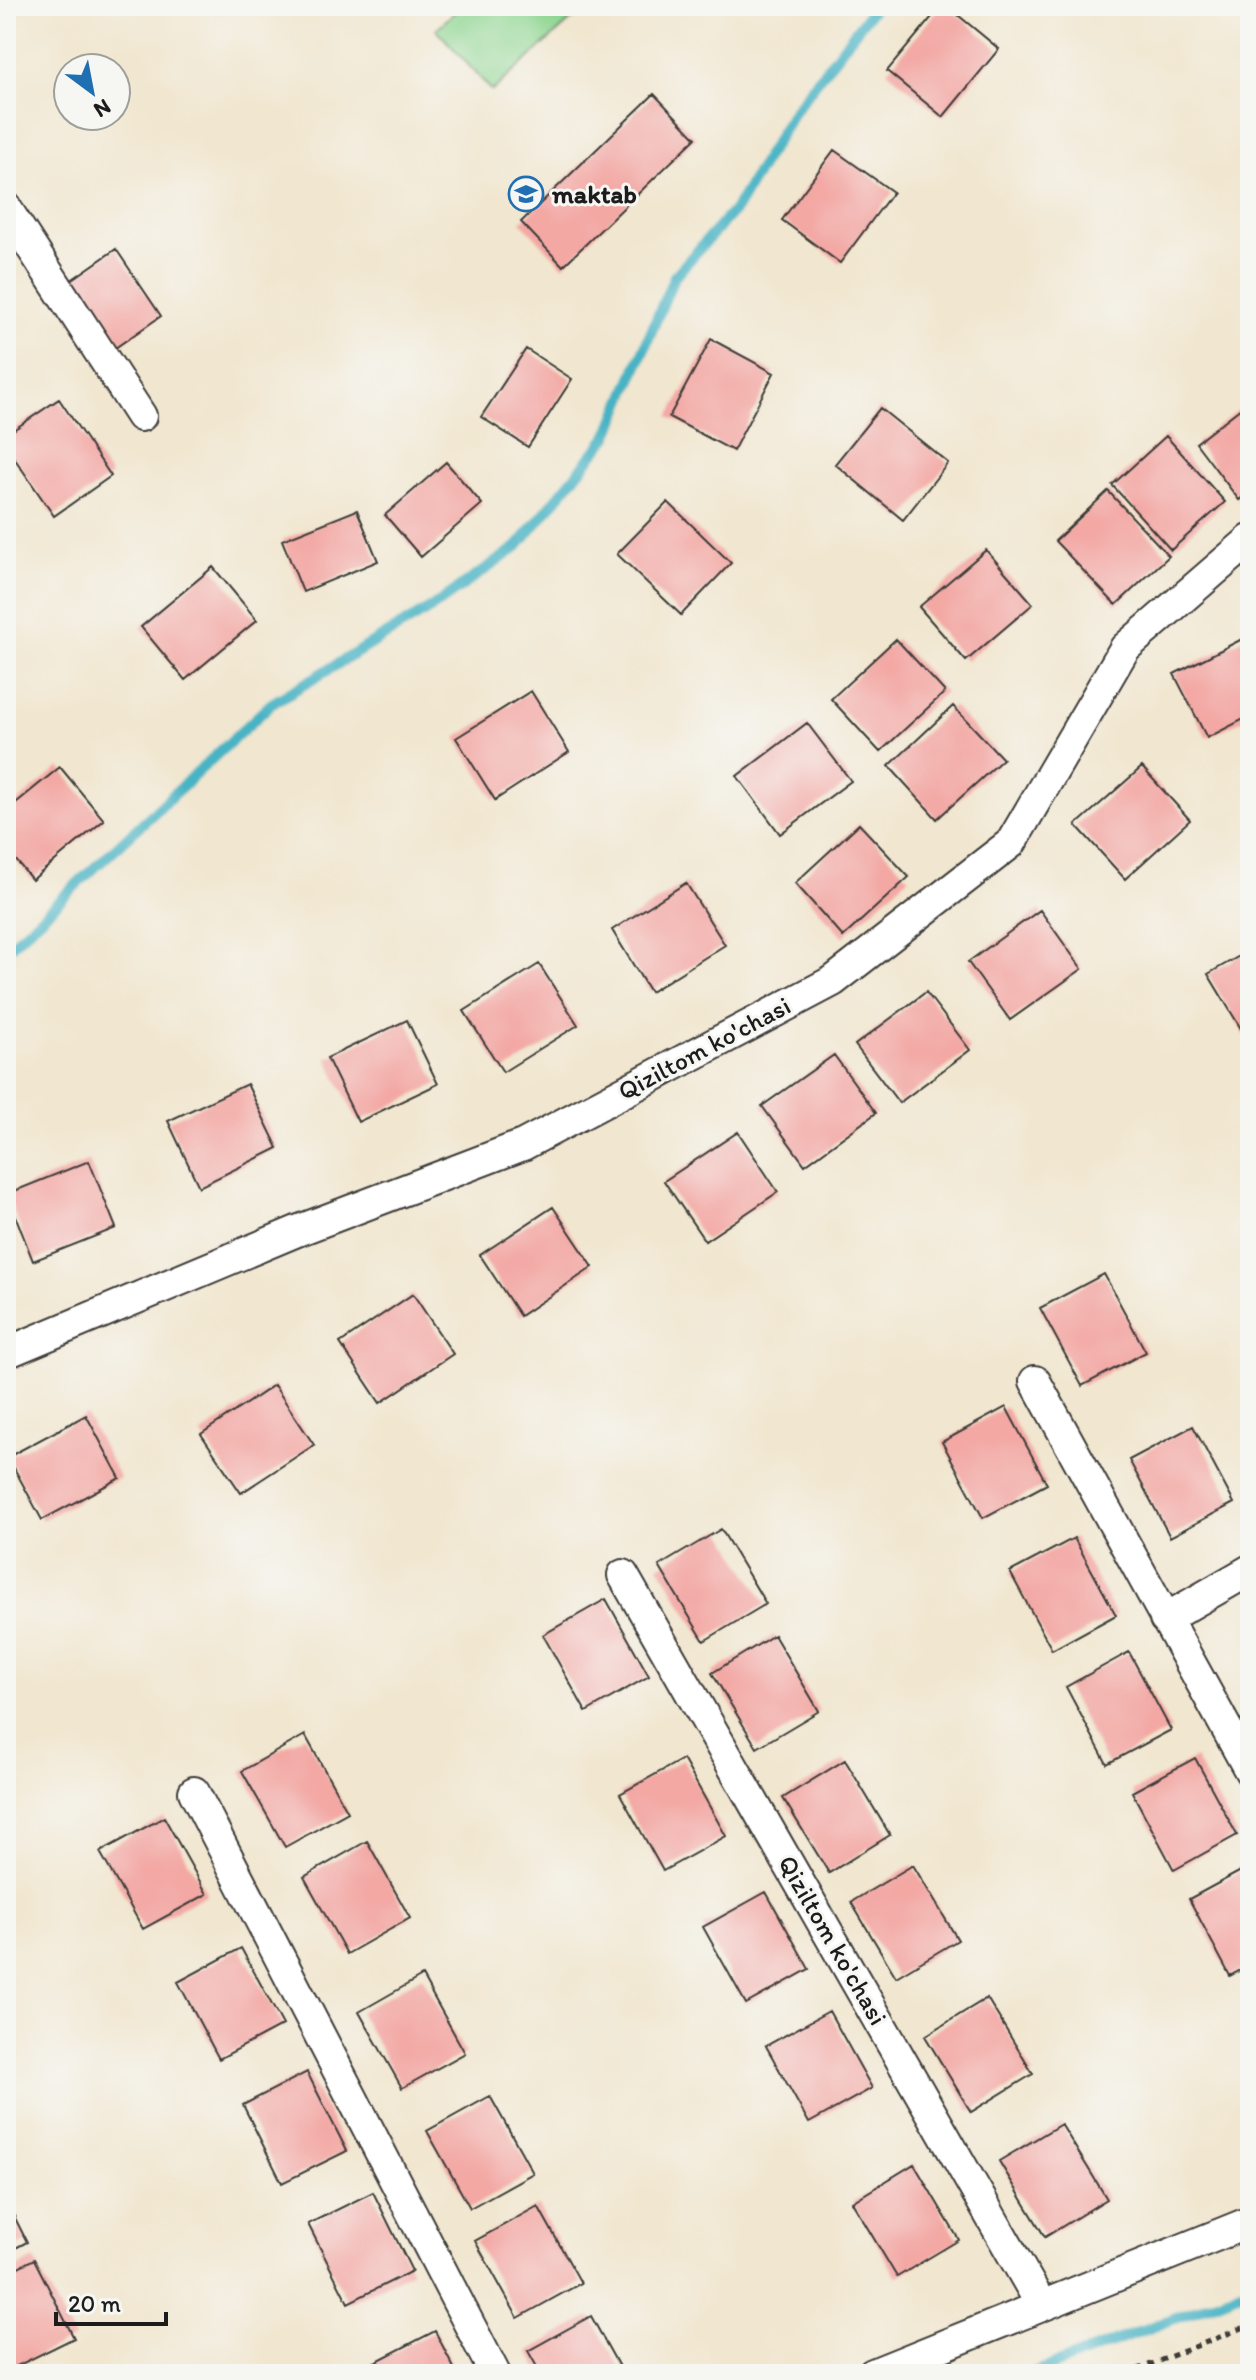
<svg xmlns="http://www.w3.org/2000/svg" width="1256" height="2380" viewBox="0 0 1256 2380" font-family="Itim,sans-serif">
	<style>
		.green { fill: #8dd590; stroke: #547856; stroke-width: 2 }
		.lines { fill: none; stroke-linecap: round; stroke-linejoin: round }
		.stream { stroke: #47b3c4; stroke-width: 11 }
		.building { fill: #f3a8a4 }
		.street-casing { stroke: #3c3a37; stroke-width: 34 }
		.path { stroke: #3c3a37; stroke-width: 5; stroke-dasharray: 6 6; stroke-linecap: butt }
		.street { stroke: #fff; stroke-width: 30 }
		.labels { text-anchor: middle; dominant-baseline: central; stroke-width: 6; stroke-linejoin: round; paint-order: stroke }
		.poi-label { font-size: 26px; font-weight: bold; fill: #1c1c1c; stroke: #f6f6f2; text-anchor: start }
		.street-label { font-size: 26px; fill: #1c1c1c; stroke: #f6f6f2 }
	</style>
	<rect width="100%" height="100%" fill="#f6f6f2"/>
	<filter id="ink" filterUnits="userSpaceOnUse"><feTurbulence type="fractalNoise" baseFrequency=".0125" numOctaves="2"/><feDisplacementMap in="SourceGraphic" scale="16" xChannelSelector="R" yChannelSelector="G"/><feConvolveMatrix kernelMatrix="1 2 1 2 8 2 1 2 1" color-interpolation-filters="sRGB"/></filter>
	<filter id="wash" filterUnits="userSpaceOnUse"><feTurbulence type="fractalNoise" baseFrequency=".006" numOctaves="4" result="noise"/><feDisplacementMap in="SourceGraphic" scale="32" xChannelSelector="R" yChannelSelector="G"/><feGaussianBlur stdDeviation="1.8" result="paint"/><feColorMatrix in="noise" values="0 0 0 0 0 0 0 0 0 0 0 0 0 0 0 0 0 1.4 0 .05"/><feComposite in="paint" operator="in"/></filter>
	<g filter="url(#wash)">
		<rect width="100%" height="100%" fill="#f1e6cf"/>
		<path class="green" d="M 462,6 L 587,6 L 492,91 L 436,29 Z"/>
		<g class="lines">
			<path class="stream" d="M 6,950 L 271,704 L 431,608 L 517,547 L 608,436 L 674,277 L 736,208 L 794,111 L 875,6
				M 1031,2374 L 1250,2289"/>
		</g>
		<g id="blocks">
			<path class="building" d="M 941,6 L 947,6 L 999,49 L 943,117 L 887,71 Z
				M 654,94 L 696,138 L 563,266 L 521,222 Z
				M 834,150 L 893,192 L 840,263 L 782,220 Z
				M 116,249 L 161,316 L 115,348 L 70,281 Z
				M 711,339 L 774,373 L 733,451 L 669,417 Z
				M 526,349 L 572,379 L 528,447 L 481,417 Z
				M 59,399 L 111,476 L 54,516 L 6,446 L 6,435 Z
				M 1250,401 L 1250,492 L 1239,500 L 1196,443 Z
				M 880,408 L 948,463 L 903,520 L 835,464 Z
				M 1166,436 L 1225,502 L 1171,550 L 1112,485 Z
				M 446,462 L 482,504 L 421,557 L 385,515 Z
				M 1108,491 L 1169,556 L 1116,605 L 1055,541 Z
				M 668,502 L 731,563 L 681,615 L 617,554 Z
				M 357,510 L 378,561 L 303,592 L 282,540 Z
				M 986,550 L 1033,604 L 966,661 L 919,607 Z
				M 213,567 L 257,620 L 185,680 L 141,627 Z
				M 1250,635 L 1250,716 L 1207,738 L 1174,674 Z
				M 896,639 L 945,692 L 880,752 L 831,699 Z
				M 531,691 L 569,752 L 495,800 L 456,738 Z
				M 953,706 L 1003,759 L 937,819 L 889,766 Z
				M 807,723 L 851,781 L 780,834 L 737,776 Z
				M 60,767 L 104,820 L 32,880 L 6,848 L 6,811 Z
				M 1142,767 L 1190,820 L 1125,879 L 1076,825 Z
				M 859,824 L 909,877 L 843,937 L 795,883 Z
				M 686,883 L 725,945 L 650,992 L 612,930 Z
				M 1040,910 L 1082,969 L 1010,1020 L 968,962 Z
				M 1250,950 L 1250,1034 L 1246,1037 L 1208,974 Z
				M 539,964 L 578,1025 L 503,1072 L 464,1011 Z
				M 926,992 L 970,1050 L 899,1103 L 855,1045 Z
				M 407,1020 L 438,1084 L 358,1122 L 327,1058 Z
				M 834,1055 L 876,1113 L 805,1165 L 762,1106 Z
				M 247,1084 L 278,1148 L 199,1187 L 168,1121 Z
				M 738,1132 L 778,1192 L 705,1241 L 664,1181 Z
				M 89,1161 L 116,1228 L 33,1261 L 7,1194 Z
				M 553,1207 L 593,1267 L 520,1316 L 480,1255 Z
				M 1104,1274 L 1146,1352 L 1082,1386 L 1040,1308 Z
				M 413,1294 L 453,1354 L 380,1403 L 340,1343 Z
				M 274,1385 L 314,1445 L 241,1493 L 201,1434 Z
				M 1006,1407 L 1047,1484 L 983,1518 L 942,1442 Z
				M 86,1415 L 120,1478 L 42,1520 L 8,1457 Z
				M 1193,1426 L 1234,1503 L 1170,1537 L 1129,1460 Z
				M 721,1529 L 766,1604 L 704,1641 L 659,1566 Z
				M 1074,1538 L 1116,1615 L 1052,1650 L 1010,1572 Z
				M 606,1599 L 649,1676 L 586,1712 L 543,1635 Z
				M 774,1635 L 819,1711 L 757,1748 L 712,1673 Z
				M 1129,1652 L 1171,1730 L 1107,1764 L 1066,1687 Z
				M 305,1735 L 348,1812 L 285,1847 L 242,1771 Z
				M 1195,1758 L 1237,1835 L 1174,1870 L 1132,1792 Z
				M 683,1759 L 726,1836 L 663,1871 L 620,1794 Z
				M 845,1760 L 890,1835 L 829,1873 L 783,1798 Z
				M 164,1817 L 207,1894 L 143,1929 L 100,1852 Z
				M 367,1841 L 410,1918 L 347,1954 L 304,1877 Z
				M 913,1865 L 958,1940 L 896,1977 L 851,1902 Z
				M 1250,1866 L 1250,1965 L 1230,1976 L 1189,1899 Z
				M 766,1892 L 809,1969 L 746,2004 L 703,1927 Z
				M 241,1948 L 283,2025 L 219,2059 L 178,1982 Z
				M 422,1976 L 465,2053 L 402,2088 L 359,2012 Z
				M 987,1998 L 1033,2074 L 971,2112 L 925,2036 Z
				M 829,2011 L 872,2088 L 809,2123 L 766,2046 Z
				M 307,2072 L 347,2151 L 282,2183 L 243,2105 Z
				M 490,2096 L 533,2173 L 470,2208 L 427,2131 Z
				M 1061,2124 L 1107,2199 L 1045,2237 L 999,2161 Z
				M 914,2164 L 959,2240 L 897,2277 L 852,2202 Z
				M 373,2192 L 412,2271 L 348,2303 L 308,2224 Z
				M 6,2200 L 27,2242 L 6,2253 Z
				M 538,2206 L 581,2283 L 518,2318 L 475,2241 Z
				M 34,2259 L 74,2338 L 9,2370 L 6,2273 Z
				M 591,2316 L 623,2374 L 541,2374 L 528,2351 Z
				M 435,2331 L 457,2374 L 376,2374 L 371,2364 Z"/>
		</g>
	</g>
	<g filter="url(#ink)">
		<use href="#blocks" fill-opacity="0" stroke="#3c3a37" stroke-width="2"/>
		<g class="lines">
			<g class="street-casing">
				<path id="street" d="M 6,208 L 141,416
					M 6,1353 L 297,1231 L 523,1145 L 833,981 L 1011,843 L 1125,648 L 1250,540
					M 1035,1381 L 1250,1771
					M 623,1575 L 1042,2306
					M 1165,1619 L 1250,1570
					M 194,1792 L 495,2374
					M 873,2374 L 1250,2222"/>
			</g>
			<path class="path" d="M 1126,2374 L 1250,2325"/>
			<use href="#street" class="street"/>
		</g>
	</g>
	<defs>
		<g id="school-ring" transform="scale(1.8)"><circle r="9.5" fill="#f6f6f2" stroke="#1f6fb2" stroke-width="1.5"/><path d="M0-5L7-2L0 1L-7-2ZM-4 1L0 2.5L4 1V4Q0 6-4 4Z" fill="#1f6fb2"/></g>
	</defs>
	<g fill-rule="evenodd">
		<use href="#school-ring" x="526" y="194"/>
	</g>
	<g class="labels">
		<g class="poi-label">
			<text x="552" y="194">maktab</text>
		</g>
		<g class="street-label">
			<text transform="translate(704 1048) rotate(-28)">Qiziltom ko'chasi</text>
			<text transform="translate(833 1940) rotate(60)">Qiziltom ko'chasi</text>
		</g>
	</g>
	<rect width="1256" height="2380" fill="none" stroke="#f6f6f2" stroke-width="32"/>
	<g transform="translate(92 92) rotate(148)"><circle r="38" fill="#f6f6f2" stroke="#9f9f9c" stroke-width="2"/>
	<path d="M0-6L14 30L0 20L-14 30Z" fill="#1f6fb2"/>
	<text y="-12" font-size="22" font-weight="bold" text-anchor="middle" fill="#1c1c1c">N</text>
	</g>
	<path d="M56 2312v12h110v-12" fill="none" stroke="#1c1c1c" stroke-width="4"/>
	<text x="68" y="2312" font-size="24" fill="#1c1c1c" stroke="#f6f6f2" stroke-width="6" paint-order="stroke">20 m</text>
</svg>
